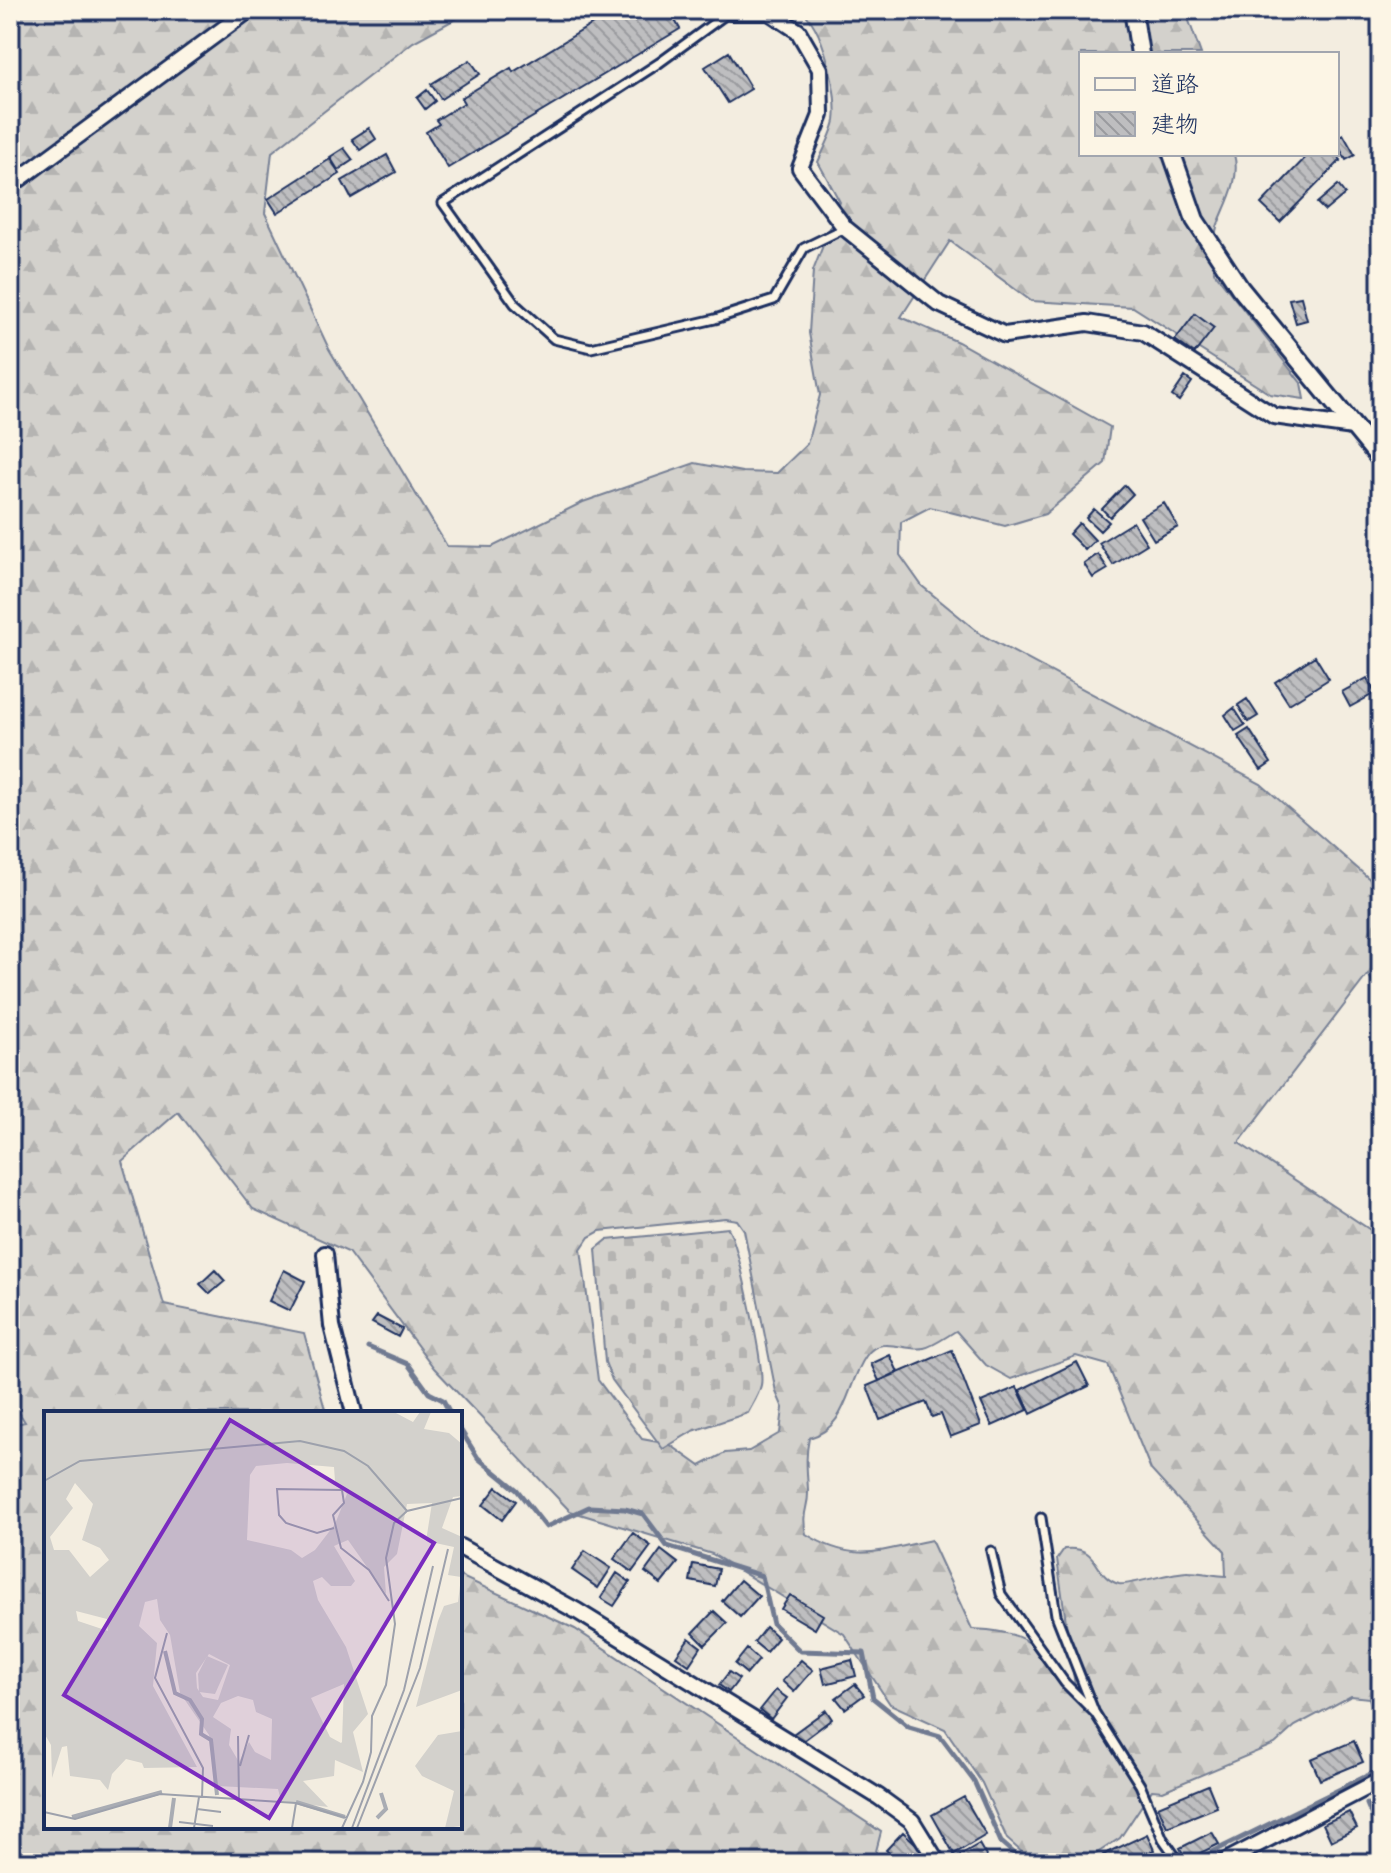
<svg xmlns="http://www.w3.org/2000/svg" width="1391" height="1873" viewBox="0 0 1391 1873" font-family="'Shantell Sans','Klee One',sans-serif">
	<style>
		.forest { fill: url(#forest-firs); stroke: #778095; stroke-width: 2; fill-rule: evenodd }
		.cemetery { fill: url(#cemetery-stones); stroke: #778095; stroke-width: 2 }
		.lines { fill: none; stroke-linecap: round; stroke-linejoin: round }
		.stream { stroke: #707a91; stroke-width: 5 }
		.building { fill: url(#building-back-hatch); stroke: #1b2f5e; stroke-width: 2 }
		.service-casing { stroke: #1b2f5e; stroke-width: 13 }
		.minor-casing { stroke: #1b2f5e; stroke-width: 20 }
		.tertiary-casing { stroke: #1b2f5e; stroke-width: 22 }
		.service { stroke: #fcf5e5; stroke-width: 7 }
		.minor { stroke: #fcf5e5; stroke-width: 14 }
		.tertiary { stroke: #fcf5e5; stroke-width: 16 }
		.inset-river { fill: none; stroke: #a9acb3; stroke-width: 4 }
		.inset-road { fill: none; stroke: #9da1ac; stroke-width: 2 }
		.view { fill: #7b2cbf; fill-opacity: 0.15; stroke: #7b2cbf; stroke-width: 4 }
		.inset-edge { fill: none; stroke: #1b2f5e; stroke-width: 4 }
	</style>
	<defs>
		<pattern id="forest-firs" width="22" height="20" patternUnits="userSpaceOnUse" patternTransform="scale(2)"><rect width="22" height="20" fill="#d3d1cc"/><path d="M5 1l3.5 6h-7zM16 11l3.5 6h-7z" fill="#b5b4b2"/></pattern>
		<pattern id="cemetery-stones" width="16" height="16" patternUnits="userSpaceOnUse" patternTransform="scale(2)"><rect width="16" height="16" fill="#d3d1cc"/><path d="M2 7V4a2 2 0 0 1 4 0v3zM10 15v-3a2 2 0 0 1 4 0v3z" fill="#b5b4b2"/></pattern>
		<pattern id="building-back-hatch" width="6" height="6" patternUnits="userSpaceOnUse" patternTransform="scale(2)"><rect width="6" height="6" fill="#bebec0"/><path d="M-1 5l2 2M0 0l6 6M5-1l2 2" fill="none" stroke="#9a9b9f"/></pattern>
	</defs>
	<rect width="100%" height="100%" fill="#f3ede0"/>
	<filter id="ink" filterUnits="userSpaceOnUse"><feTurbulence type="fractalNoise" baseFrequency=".0125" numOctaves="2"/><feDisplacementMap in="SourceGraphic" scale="16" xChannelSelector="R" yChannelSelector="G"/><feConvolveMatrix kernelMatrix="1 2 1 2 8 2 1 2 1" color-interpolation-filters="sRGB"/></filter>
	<g filter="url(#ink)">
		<path class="forest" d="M 10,10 L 472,10 L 413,42 L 272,152 L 265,213 L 329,349 L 447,546 L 492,547 L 583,502 L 695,463 L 742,472 L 777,473 L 807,444 L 820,395 L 809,333 L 813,271 L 840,202 L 818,162 C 824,149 832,134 835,121 C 839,94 823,24 800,10 L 1185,10 L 1201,54 L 1081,54 L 1081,154 L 1234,154 C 1241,180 1226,203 1217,227 C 1213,240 1215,258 1214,272 L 1301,383 L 1304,399 L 1270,394 L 1133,307 L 1031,301 L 950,241 L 901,317 L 958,342 L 1110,427 L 1105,463 L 1045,514 L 1005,526 L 930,507 L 901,522 L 900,555 L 922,586 L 982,635 L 1261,784 L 1381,889 L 1381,996 L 1368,974 L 1239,1143 L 1381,1237 L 1381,1736 L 1369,1698 L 1351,1696 L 1295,1726 L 1275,1744 L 1163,1791 L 1152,1790 L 1120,1838 L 1082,1863 L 1034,1863 L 1007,1839 L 982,1783 L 945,1729 L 890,1704 L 844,1634 L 712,1554 L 570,1511 L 434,1368 L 348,1252 L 253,1209 L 178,1112 L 122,1161 L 164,1305 L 304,1333 L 326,1413 L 46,1413 L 46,1827 L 460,1827 L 460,1576 L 575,1629 L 881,1832 L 875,1855 L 842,1863 L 10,1863 L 10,1425 L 25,1422 L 10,1398 ZM 725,1218 L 737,1220 L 744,1230 L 776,1392 L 783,1408 L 780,1433 L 749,1451 L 725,1453 L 700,1466 L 669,1444 L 642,1439 L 598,1380 L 581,1249 L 589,1237 L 600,1231 ZM 956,1331 L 986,1365 L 1011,1379 L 1076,1356 L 1108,1365 L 1151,1470 L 1225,1551 L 1226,1576 C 1213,1575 1200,1572 1187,1572 C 1172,1572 1128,1586 1119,1584 C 1091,1576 1102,1545 1064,1549 L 1057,1559 L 1075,1686 C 1035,1647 1031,1631 972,1629 L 931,1540 C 879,1551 854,1564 806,1534 C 801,1511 809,1508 808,1490 C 807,1470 805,1458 809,1438 C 848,1428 846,1385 866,1356 C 881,1334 904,1352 924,1348 C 934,1346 947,1336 956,1331 Z"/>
		<path class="cemetery" d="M 728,1228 C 738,1243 765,1369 761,1385 C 759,1395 752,1405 748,1413 L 693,1431 L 663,1449 L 612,1380 L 605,1362 L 596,1249 L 607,1240 Z"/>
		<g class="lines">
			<path class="stream" d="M 368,1347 L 408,1364 L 429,1393 L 443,1400 L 450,1413
				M 460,1429 L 478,1458 L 517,1490 L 546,1527 L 589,1507 L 625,1509 L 643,1514 L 667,1546 L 762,1576 L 773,1624 L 800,1651 L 864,1653 L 873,1698 L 909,1727 L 940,1736 L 974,1781 L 1001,1842 L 1025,1863
				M 1367,1804 L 1381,1837
				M 1190,1863 L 1381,1769"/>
		</g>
		<path class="building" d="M 616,10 L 661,10 L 664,16 L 670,12 L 680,29 L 448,168 L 426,132 L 439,124 L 436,120 L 464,103 L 461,98 L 511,68 L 513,72 Z
			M 729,52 L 751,89 L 728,103 L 705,67 Z
			M 470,60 L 480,74 L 441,99 L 431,84 Z
			M 427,90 L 435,101 L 425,109 L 417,98 Z
			M 369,128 L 376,139 L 360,150 L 352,139 Z
			M 1343,134 L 1355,155 L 1346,160 L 1337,143 L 1337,137 Z
			M 344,148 L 353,160 L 338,170 L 330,157 Z
			M 1309,154 L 1335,154 L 1341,160 L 1280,222 L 1261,204 Z
			M 387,155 L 396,172 L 351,198 L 342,181 Z
			M 330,159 L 340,174 L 277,213 L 268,199 Z
			M 1338,185 L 1345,194 L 1325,211 L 1317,203 Z
			M 1301,297 L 1307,320 L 1296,323 L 1289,299 Z
			M 1195,314 L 1214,328 L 1194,354 L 1175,340 Z
			M 1185,377 L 1192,382 L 1179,401 L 1172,396 Z
			M 1125,485 L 1133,494 L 1110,517 L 1102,509 Z
			M 1164,503 L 1178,527 L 1154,540 L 1140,517 Z
			M 1094,509 L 1109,522 L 1100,531 L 1086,518 Z
			M 1133,522 L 1147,544 L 1113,565 L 1099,543 Z
			M 1079,523 L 1095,540 L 1085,550 L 1069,534 Z
			M 1098,554 L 1108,569 L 1093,578 L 1084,564 Z
			M 1315,656 L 1329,679 L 1289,704 L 1275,682 Z
			M 1367,678 L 1375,693 L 1350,707 L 1342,692 Z
			M 1247,699 L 1258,716 L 1248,722 L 1238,705 Z
			M 1234,708 L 1245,725 L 1235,731 L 1225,715 Z
			M 1249,729 L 1271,763 L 1261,770 L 1238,736 Z
			M 215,1270 L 225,1281 L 210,1294 L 200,1284 Z
			M 284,1270 L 305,1281 L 290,1311 L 269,1301 Z
			M 377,1316 L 402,1329 L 398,1337 L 372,1323 Z
			M 952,1350 L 981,1425 L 950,1437 L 941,1414 L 932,1417 L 926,1402 L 880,1420 L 867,1386 Z
			M 890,1355 L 898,1372 L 879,1381 L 871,1364 Z
			M 1077,1362 L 1089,1386 L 1031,1414 L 1020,1390 Z
			M 1017,1387 L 1028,1410 L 992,1426 L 981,1402 Z
			M 497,1487 L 516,1501 L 502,1520 L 483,1505 Z
			M 633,1533 L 651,1546 L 632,1572 L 614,1559 Z
			M 661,1550 L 678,1563 L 661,1584 L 645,1572 Z
			M 585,1551 L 611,1568 L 598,1588 L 572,1570 Z
			M 693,1564 L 719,1569 L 715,1586 L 690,1581 Z
			M 617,1573 L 630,1582 L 614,1606 L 601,1598 Z
			M 740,1580 L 759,1596 L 740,1617 L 722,1601 Z
			M 790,1595 L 823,1615 L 815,1629 L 781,1609 Z
			M 714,1611 L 727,1623 L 705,1645 L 693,1633 Z
			M 766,1627 L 778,1638 L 766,1652 L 754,1642 Z
			M 689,1638 L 701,1647 L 689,1665 L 676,1656 Z
			M 747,1649 L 759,1660 L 747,1674 L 735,1664 Z
			M 801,1660 L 813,1670 L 794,1692 L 782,1681 Z
			M 852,1660 L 856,1676 L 825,1684 L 821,1668 Z
			M 729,1672 L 739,1679 L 729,1692 L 719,1685 Z
			M 855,1684 L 864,1695 L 845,1709 L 836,1698 Z
			M 776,1690 L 787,1698 L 771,1719 L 760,1710 Z
			M 826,1710 L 832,1719 L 800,1743 L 793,1734 Z
			M 1354,1741 L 1363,1762 L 1320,1780 L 1311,1759 Z
			M 1208,1785 L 1217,1807 L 1167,1827 L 1158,1806 Z
			M 964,1797 L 986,1835 L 954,1854 L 932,1815 Z
			M 1349,1812 L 1357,1828 L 1331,1841 L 1323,1824 Z
			M 903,1832 L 925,1852 L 914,1863 L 899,1863 L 886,1850 Z
			M 1212,1832 L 1219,1844 L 1186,1860 L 1180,1848 Z
			M 1147,1834 L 1154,1850 L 1127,1863 L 1106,1863 L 1103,1855 Z
			M 979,1844 L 990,1863 L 962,1863 L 958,1856 Z
			M 1309,1851 L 1314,1863 L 1282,1863 Z"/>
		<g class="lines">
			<g class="service-casing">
				<path id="service" d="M 729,12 L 659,63 L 443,203 L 515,304 L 554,339 L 591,348 L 715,319 L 774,300 L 804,248 L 845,228
					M 1041,1518 L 1056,1615 L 1094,1711
					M 991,1551 L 1001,1594 L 1065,1683 L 1095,1713 L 1140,1785 L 1163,1839 L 1180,1863"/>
			</g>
			<g class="minor-casing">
				<path id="minor" d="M 729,12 L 769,12 L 798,31 L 820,69 L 821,115 L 800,168 L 845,228 L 939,304 L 1005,335 L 1087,323 L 1143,332 L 1274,416 L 1353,427
					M 10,186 L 249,10
					M 325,1254 L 332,1326 L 354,1413
					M 460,1547 L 577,1611 L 879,1797 L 912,1821 L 938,1863
					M 1222,1863 L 1381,1780"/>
			</g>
			<g class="tertiary-casing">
				<path id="tertiary" d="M 1133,10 L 1140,54
					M 1172,154 L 1195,220 L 1240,288 L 1381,460"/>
			</g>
			<use href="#service" class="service"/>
			<use href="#minor" class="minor"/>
			<use href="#tertiary" class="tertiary"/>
		</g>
	</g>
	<g transform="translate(44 1411)">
		<rect width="418" height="418" fill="#f3ede0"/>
		<path d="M 0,1 L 350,1 L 369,11 L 376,1 L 387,1 L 380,18 L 405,22 L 418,33 L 418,85 L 409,86 L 398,117 L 418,126 L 418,279 L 372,296 L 394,210 L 400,195 L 414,191 L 417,166 L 404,164 L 410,136 L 382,130 L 388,92 L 363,93 L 353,143 L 340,156 L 342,183 L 304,129 L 290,135 L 311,170 L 307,175 L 287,175 L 278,166 L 269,170 L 274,189 L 302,236 L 324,303 L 309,321 L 319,361 L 291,349 L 290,365 L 259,370 L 284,396 L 237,390 L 234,378 L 173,375 L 165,324 L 136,282 L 126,224 L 116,209 L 113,188 L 101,191 L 95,215 L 113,232 L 109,275 L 153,356 L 100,357 L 98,352 L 82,348 L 68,363 L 64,379 L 56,369 L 26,365 L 23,335 L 18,336 L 8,367 L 7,334 L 0,322 ZM 243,52 L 290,56 L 291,70 L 303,83 L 291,113 L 271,139 L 258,147 L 247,139 L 203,129 L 206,64 L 212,55 ZM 31,72 L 49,93 L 38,129 L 56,137 L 65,149 L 46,166 L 25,139 L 10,139 L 6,126 L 29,97 L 22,88 ZM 32,200 L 63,208 L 64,220 L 34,210 ZM 165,243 L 186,254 L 174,289 L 159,286 L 153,277 L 152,262 ZM 300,273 L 298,331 L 297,332 L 286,326 L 267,287 ZM 194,285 L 209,289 L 212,301 L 228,308 L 227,349 L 211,341 L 205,331 L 195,351 L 185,334 L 187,318 L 169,306 L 177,292 ZM 418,320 L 418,415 L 401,417 L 410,380 L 378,365 L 371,355 L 394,324 Z" fill="#d3d1cc" fill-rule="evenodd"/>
		<path d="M 163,245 L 184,254 L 171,283 L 155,281 L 154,263 Z" fill="#d3d1cc"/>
		<path class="inset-river" d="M 121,240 L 131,282 L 146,289 L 158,308 L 157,323 L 167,329 L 173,384M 252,391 L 301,406M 28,406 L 118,381M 333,407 L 342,398 L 337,382M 126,417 L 130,387"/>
		<path class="inset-road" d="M 0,70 L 36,50 L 256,30 L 300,40 L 324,55 L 363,100M 290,117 L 273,122 L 242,112 L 235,104 L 233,78 L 298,79 L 300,92 L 289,104 L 297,137 L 325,159 L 345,190M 123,222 L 111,267 L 159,357 L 158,386M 194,325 L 195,390M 196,355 L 205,324M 153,398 L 177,401M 0,401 L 31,408 L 116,383 L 252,392 L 303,407M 135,411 L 169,415M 150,417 L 155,386M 248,417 L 252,392M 298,417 L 319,371 L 327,341 L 328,305 L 342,274 L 351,213 L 342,147 L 350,112 L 363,100 L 418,87M 308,417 L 360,279 L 389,155M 313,417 L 376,257 L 404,138"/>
		<path class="view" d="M 186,9 L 390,132 L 225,407 L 20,284 Z"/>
		<rect width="418" height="418" class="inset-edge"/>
	</g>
	<rect width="1391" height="1873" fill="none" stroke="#fcf5e5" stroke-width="40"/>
	<rect x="20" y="20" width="1351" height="1833" fill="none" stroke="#1b2f5e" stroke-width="3" filter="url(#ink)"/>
	<rect x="1079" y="52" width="260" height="104" fill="#fcf5e5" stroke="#a2a6af" stroke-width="2"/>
	<rect x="1095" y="78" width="40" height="12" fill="#fcf5e5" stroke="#a2a6af" stroke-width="2"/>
	<text x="1151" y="92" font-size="24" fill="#1b2f5e">道路</text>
	<rect x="1095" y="112" width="40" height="24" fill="url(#building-back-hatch)" stroke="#a2a6af" stroke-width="2"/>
	<text x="1151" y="132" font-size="24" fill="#1b2f5e">建物</text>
</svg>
